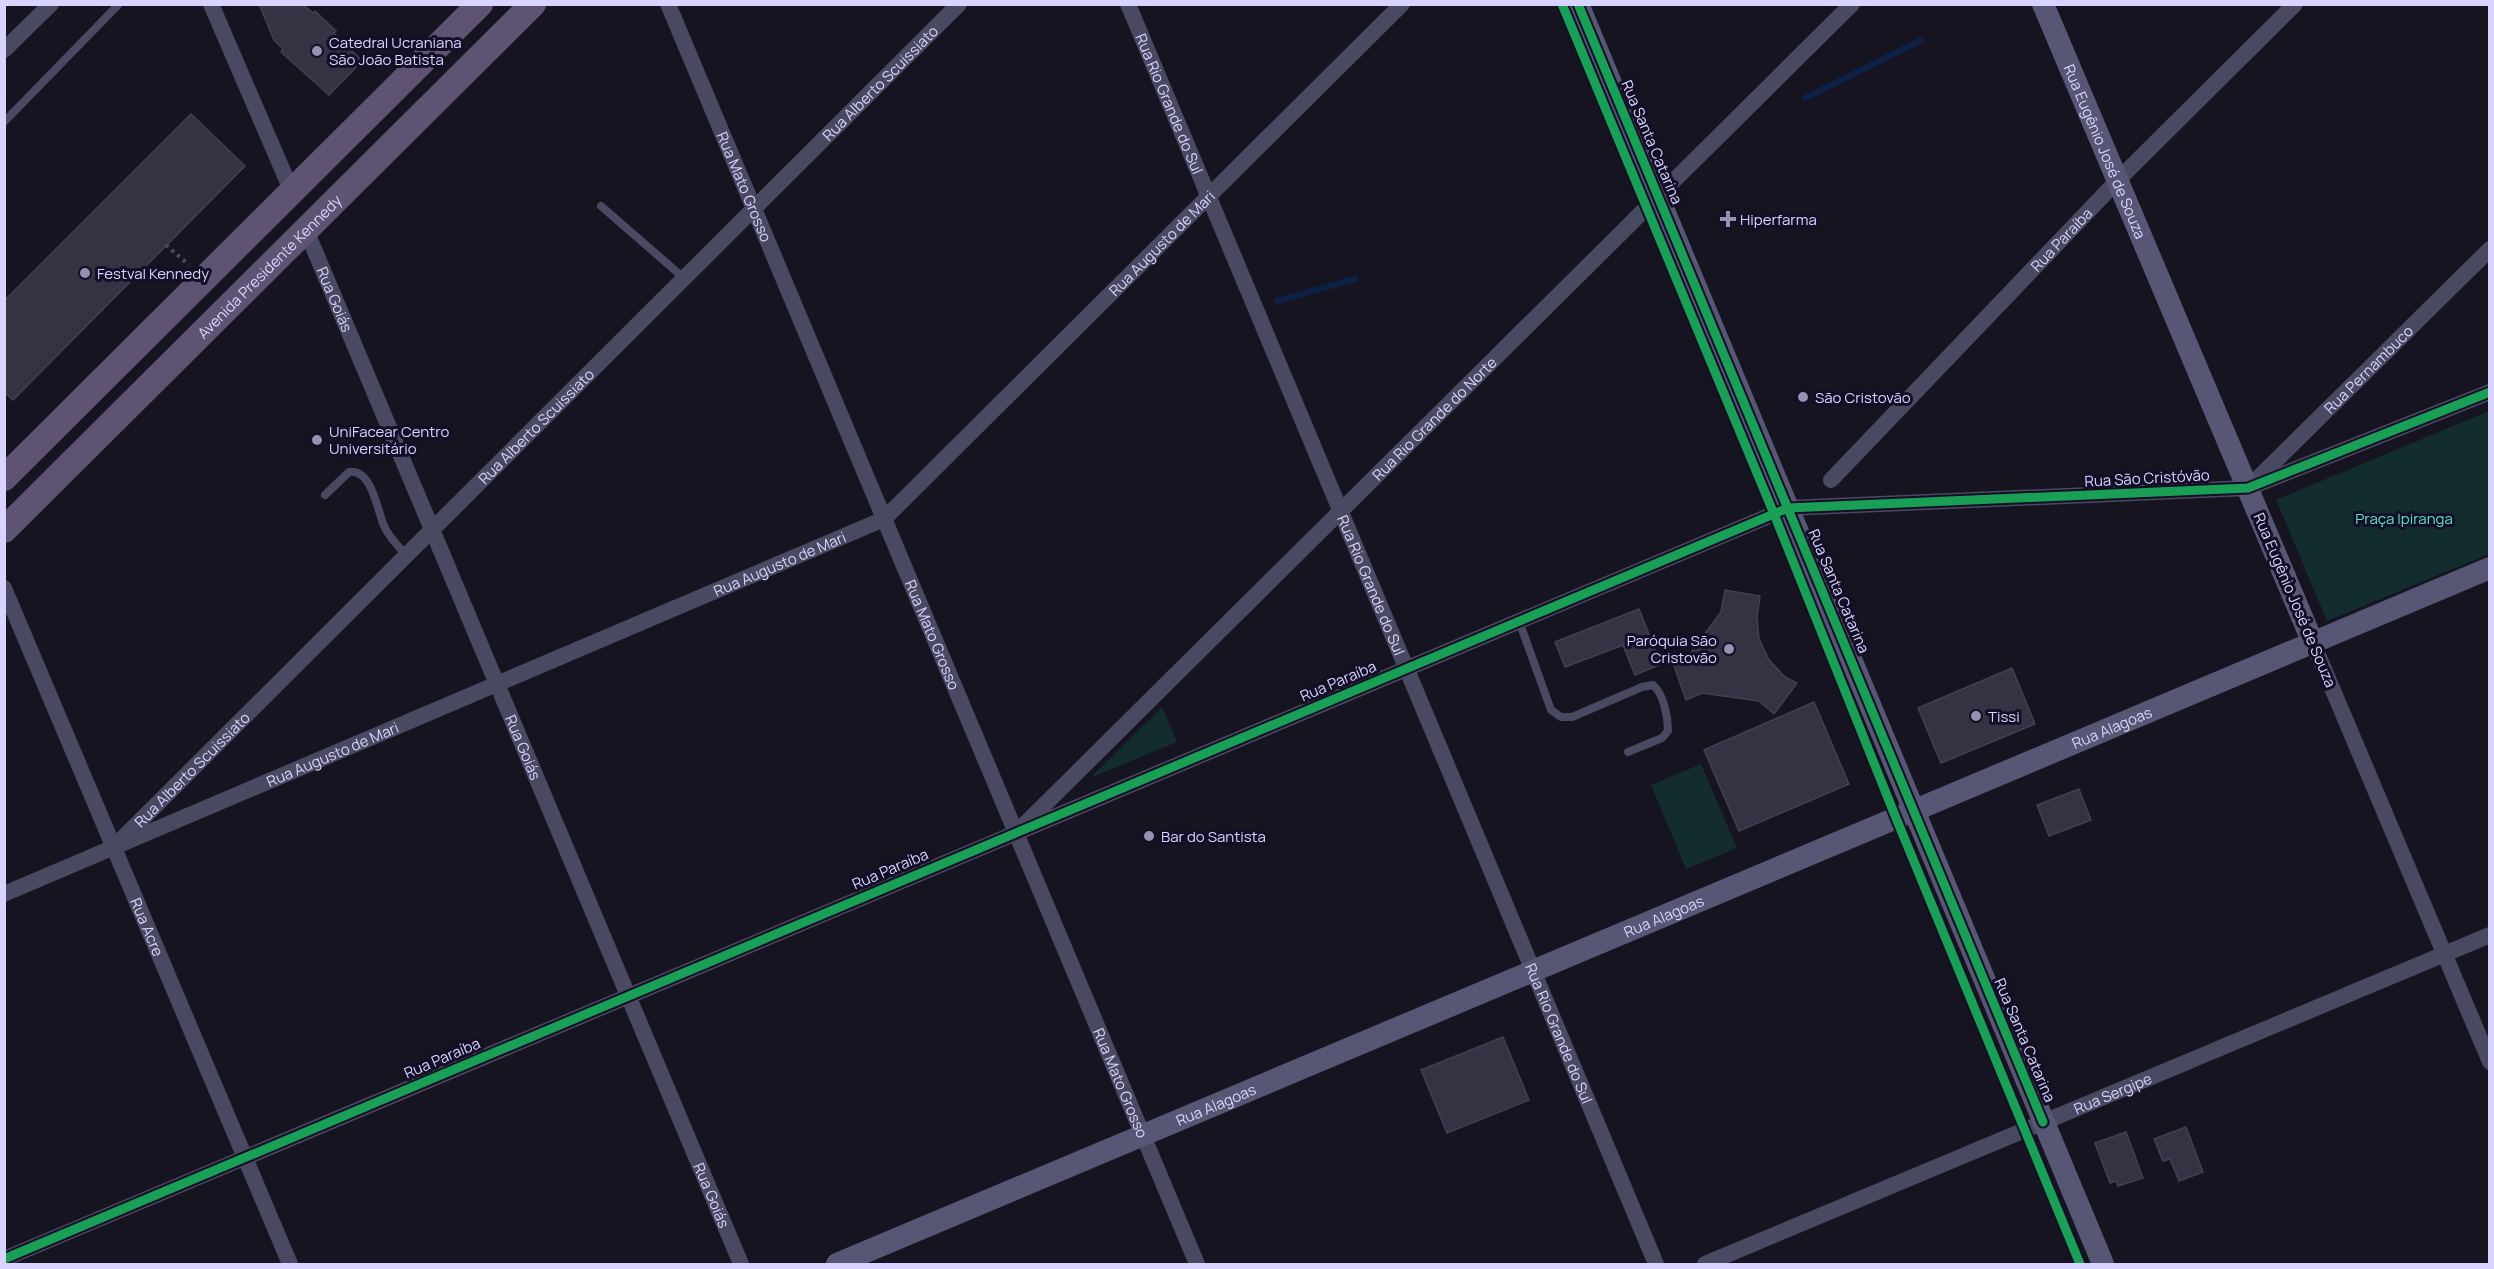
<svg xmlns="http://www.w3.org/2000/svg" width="2494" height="1269" viewBox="0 0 2494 1269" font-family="Manrope,sans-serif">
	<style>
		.green { fill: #132c2d }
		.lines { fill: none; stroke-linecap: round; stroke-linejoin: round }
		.stream { stroke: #0d2144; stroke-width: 6 }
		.building { fill: #343243; stroke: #433f54; stroke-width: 1.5 }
		.path { stroke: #44505f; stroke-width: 4; stroke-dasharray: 3 4.5; stroke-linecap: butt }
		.lane { stroke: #4a4962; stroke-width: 8 }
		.street { stroke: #4a4962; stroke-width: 16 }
		.secondary { stroke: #575674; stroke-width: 22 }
		.primary { stroke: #5e5373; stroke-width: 26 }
		.cycleway-casing { stroke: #130f26; stroke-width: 13 }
		.cycleway { stroke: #1a9f57; stroke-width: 9 }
		.poi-dot { fill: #9591b1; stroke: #130f26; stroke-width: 2 }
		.labels { text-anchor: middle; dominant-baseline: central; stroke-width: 6; stroke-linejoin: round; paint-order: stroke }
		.poi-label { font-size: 15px; fill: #d9d4ff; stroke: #130f26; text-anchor: start }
		.street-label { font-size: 15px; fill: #d9d4ff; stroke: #130f26 }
		.park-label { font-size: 15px; fill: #5fe0c0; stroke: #130f26 }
	</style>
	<rect width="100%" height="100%" fill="#161421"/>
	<path class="green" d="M 2489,411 L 2489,554 L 2327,621 L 2276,500 Z
		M 1162,707 L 1177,742 L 1090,778 Z
		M 1701,764 L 1737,848 L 1686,869 L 1651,785 Z"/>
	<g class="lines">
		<path class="stream" d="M 1805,98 L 1921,40
			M 1277,301 L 1355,279"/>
	</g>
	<path class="building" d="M 259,4 L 302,4 L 313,13 L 315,11 L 336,31 L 334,33 L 362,61 L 329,95 L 281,52 L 283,49 L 274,40 Z
		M 191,114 L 245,166 L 13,400 L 4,392 L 4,301 Z
		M 1725,590 L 1760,596 L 1757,617 L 1759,639 L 1769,660 L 1785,677 L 1797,683 L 1774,714 L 1759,701 L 1702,693 L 1686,700 L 1673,663 L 1687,658 L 1721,612 Z
		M 1639,609 L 1661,664 L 1635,675 L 1623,645 L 1565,667 L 1555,642 Z
		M 2012,668 L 2035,724 L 1941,763 L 1918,708 Z
		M 1814,702 L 1849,784 L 1739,831 L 1704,750 Z
		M 2079,789 L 2091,820 L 2049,836 L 2037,805 Z
		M 1503,1037 L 1529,1100 L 1447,1133 L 1421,1070 Z
		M 2186,1127 L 2203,1172 L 2179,1181 L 2170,1159 L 2163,1161 L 2154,1139 Z
		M 2126,1132 L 2143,1178 L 2118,1186 L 2116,1181 L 2110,1183 L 2095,1143 Z"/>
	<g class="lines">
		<path class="path" d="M 166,245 L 189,265"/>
		<path class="lane" d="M 4,122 L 119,4
			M 601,206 L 685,279
			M 325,495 L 349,472 C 373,469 377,512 385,528 C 390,538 399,547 406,555
			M 1519,621 L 1551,710 L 1561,717 L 1572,717 L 1642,687 L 1653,685 C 1664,694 1668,718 1668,731 L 1662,738 L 1628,752"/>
		<g class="street">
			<path d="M 211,4 L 292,192"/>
			<path id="s1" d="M 668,4 L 1197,1264"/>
			<path id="s2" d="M 1128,4 L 1656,1264"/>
			<path d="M 4,50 L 51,4"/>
			<path id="s3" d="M 306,230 L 741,1264"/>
			<path id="s4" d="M 1831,480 L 2118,180 L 2295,4"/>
			<path id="s5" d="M 2253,483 L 2490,249"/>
			<path id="s6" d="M 4,588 L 290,1264"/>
			<path d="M 2313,643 L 2490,1062"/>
			<path id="s7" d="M 1023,826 L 1852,4"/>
			<path id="s8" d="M 121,840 L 959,4"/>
			<path id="s9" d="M 4,894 L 884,519 L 1402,4"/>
			<path d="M 4,1259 L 1788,508 L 2248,488 L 2490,392"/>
			<path id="s10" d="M 1705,1264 L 2490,935"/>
		</g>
		<g class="secondary">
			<path d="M 1578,4 L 2103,1264"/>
			<path id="s11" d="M 2043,4 L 2313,643"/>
			<path id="s12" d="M 837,1264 L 2490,568"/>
		</g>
		<g class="primary">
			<path d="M 4,478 L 480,4"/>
			<path id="s13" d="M 4,530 L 533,4"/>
		</g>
		<g class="cycleway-casing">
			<path id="cycleway" d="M 1562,4 L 1774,514 L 1896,818 L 2080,1264
				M 1578,4 L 2043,1122
				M 4,1259 L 1788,508 L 2248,488 L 2490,392"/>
		</g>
		<use href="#cycleway" class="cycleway"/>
	</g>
	<g class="poi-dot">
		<circle cx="317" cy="51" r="6"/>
		<path d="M1725 210h6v6h6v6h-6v6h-6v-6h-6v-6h6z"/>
		<circle cx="85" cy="273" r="6"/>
		<circle cx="1803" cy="397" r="6"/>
		<circle cx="317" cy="440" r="6"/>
		<circle cx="1729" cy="649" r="6"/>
		<circle cx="1976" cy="716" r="6"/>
		<circle cx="1149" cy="836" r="6"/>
	</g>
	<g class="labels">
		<g class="poi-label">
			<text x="329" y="42">Catedral Ucraniana<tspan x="329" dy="17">São João Batista</tspan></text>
			<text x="1740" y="219">Hiperfarma</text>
			<text x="97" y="273">Festval Kennedy</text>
			<text x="1815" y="397">São Cristovão</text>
			<text x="329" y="431">UniFacear Centro<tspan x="329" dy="17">Universitário</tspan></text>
			<text x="1717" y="640" text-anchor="end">Paróquia São<tspan x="1717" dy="17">Cristovão</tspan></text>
			<text x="1988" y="716">Tissi</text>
			<text x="1161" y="836">Bar do Santista</text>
		</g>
		<g class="street-label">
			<text stroke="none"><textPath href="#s8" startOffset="1072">Rua Alberto Scuissiato</textPath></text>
			<text stroke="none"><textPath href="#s2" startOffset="108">Rua Rio Grande do Sul</textPath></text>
			<text transform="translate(1652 142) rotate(67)">Rua Santa Catarina</text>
			<text stroke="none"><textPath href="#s11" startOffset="160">Rua Eugênio José de Souza</textPath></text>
			<text stroke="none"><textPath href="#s1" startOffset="198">Rua Mato Grosso</textPath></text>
			<text stroke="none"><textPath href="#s4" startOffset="333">Rua Paraíba</textPath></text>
			<text stroke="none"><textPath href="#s9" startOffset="1348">Rua Augusto de Mari</textPath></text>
			<text stroke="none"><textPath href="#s13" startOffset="374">Avenida Presidente Kennedy</textPath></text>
			<text stroke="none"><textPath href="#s3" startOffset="75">Rua Goiás</textPath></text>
			<text stroke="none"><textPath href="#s5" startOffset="162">Rua Pernambuco</textPath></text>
			<text stroke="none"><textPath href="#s7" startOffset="579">Rua Rio Grande do Norte</textPath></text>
			<text stroke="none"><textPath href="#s8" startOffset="586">Rua Alberto Scuissiato</textPath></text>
			<text transform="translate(2147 478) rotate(-3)">Rua São Cristóvão</text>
			<text stroke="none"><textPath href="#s9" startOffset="843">Rua Augusto de Mari</textPath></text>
			<text stroke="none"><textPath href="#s2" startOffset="630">Rua Rio Grande do Sul</textPath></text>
			<text transform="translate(1839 591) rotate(67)">Rua Santa Catarina</text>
			<text transform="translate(2295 600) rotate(67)">Rua Eugênio José de Souza</text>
			<text stroke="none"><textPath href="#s1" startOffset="684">Rua Mato Grosso</textPath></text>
			<text transform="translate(1338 681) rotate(-23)">Rua Paraíba</text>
			<text stroke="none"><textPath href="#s12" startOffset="1383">Rua Alagoas</textPath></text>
			<text stroke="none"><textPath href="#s3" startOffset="561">Rua Goiás</textPath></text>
			<text stroke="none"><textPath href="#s9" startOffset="357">Rua Augusto de Mari</textPath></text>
			<text stroke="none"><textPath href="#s8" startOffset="100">Rua Alberto Scuissiato</textPath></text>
			<text transform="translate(890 869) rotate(-23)">Rua Paraíba</text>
			<text stroke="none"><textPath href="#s12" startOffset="897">Rua Alagoas</textPath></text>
			<text stroke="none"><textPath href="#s6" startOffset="368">Rua Acre</textPath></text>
			<text stroke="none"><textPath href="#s2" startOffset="1116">Rua Rio Grande do Sul</textPath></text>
			<text transform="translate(2025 1040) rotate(67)">Rua Santa Catarina</text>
			<text transform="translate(442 1058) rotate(-23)">Rua Paraíba</text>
			<text stroke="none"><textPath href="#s1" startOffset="1170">Rua Mato Grosso</textPath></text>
			<text stroke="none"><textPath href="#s10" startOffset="442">Rua Sergipe</textPath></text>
			<text stroke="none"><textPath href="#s12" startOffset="411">Rua Alagoas</textPath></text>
			<text stroke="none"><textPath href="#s3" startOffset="1047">Rua Goiás</textPath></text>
		</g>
		<g class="park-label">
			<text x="2404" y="518">Praça Ipiranga</text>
		</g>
	</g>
	<rect width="2494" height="1269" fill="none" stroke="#d9d4ff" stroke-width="12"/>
</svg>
